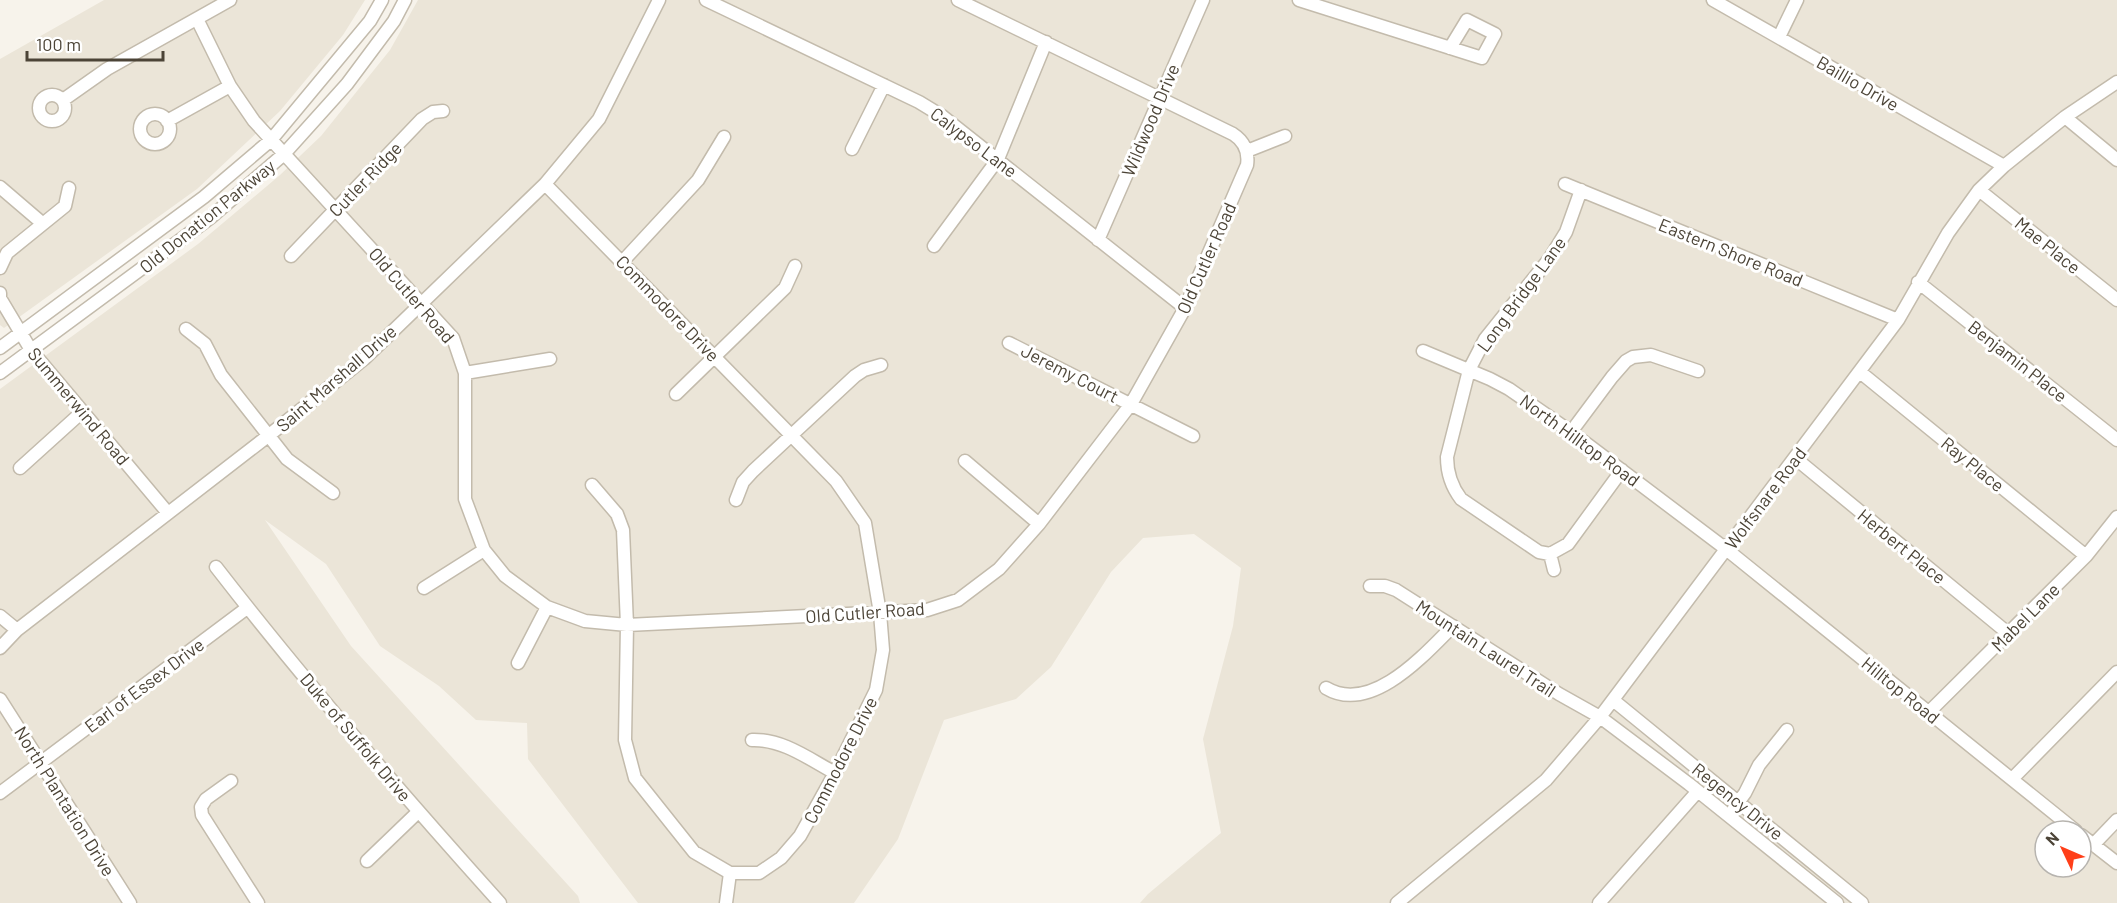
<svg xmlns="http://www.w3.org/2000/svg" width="2117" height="903" viewBox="0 0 2117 903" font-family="Barlow,sans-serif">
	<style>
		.residential { fill: #ebe5d8; fill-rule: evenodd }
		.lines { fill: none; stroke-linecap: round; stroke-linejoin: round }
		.minor-casing { stroke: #c3bbac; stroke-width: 15 }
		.minor { stroke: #fff; stroke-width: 12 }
		.labels { text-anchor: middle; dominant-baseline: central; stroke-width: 6; stroke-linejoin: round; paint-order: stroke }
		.street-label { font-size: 18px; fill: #4c4437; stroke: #fff }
	</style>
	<rect width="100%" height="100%" fill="#f7f3eb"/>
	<path class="residential" d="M 104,0 L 365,0 L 343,35 L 280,111 L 197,189 L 4,328 L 0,325 L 0,59 Z
		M 418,0 L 2117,0 L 2117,903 L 1140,903 L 1148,894 L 1221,833 L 1203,739 L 1233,626 L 1241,568 L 1194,534 L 1143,538 L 1111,572 L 1051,667 L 1016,699 L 944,720 L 898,839 L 854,903 L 638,903 L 528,759 L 527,723 L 476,720 L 439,686 L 380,646 L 326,564 L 265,520 L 351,646 L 578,896 L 580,903 L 0,903 L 0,389 L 198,244 L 280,175 L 321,136 L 390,50 ZM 2045,831 L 2081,831 L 2081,867 L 2045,867 Z"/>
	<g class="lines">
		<g class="minor-casing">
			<path id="minor" d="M 706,0 L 919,102 L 942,116 L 1185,308
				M 1299,0 L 1482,58 L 1495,34 L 1467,20 L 1450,48
				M 1713,0 L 2004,166
				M 197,19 L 230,86 L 254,121 L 453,338 L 465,373 L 465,499 L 484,550 L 505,576 L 547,607 L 585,621 L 627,625 L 927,610 L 958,600 L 999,569 L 1039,524 L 1131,404 L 1185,308 L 1247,165 C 1249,152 1244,141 1233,134 L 958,0
				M 1779,37 L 1797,0
				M39 108a13 13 0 1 1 26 0a13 13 0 1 1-26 0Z
				M 63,100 L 107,69 L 230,0
				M140 129a15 15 0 1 1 30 0a15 15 0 1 1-30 0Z
				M 2065,117 L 2117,160
				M 167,121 L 230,86
				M 852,149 L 884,85
				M 1247,151 L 1285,136
				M 545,184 L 836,481 L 865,523 L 880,613 L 883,650 L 876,690 L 835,773 L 800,836 L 781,858 L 759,873 L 730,873 L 694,852 L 635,778 L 625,740 L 627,625 L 623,530 L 617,514 L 592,485
				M 1565,184 L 1898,320
				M 0,187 L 42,223
				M 1581,190 L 1566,232 L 1550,258 L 1485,339 L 1469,370 L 1447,457 C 1447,473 1451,486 1461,499 L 1539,552 L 1550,554 L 1568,544 L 1622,470
				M 1979,190 L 2117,300
				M 1098,240 L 1203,0
				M 934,246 L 998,159 L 1046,42
				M 291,256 L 422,119 L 433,112 L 443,111
				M 623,261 L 698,180 L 724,137
				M 0,268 L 7,253 L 65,206 L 69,188
				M 1918,282 L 2117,440
				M 0,293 L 0,298 L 31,350 L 168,513
				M 186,329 L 205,344 L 221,375 L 287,459 L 333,493
				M 1009,343 L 1193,436
				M 0,348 L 204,197 L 271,140 L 370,21 L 382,0
				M 1423,351 L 1490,379 L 1509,389 L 1571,432 L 1726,549 L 2076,831
				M 1860,372 L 2086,556
				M 0,373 L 210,218 L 284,154 L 347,84 L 394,21 L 405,0
				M 465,373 L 550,359
				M 676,394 L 785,288 L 795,266
				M 1571,432 L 1612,377 L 1626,361 L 1633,357 L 1651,355 L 1698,371
				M 1795,458 L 2009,634
				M 965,461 L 1039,524
				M 20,468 L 82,412
				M 736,500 L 743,482 L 753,471 L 855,376 L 864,370 L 881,365
				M 1550,554 L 1554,570
				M 216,567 C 306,683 402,794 500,903
				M 1370,586 L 1385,586 L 1396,590 L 1559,694 L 1600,717 L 1689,784 L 1837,903
				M 424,588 L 484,550
				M 0,616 L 17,630
				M 0,648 L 17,630 L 268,436 L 364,359 L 545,184 L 599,119 L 659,0
				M 518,663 L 547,607
				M 1326,688 C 1371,715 1424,655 1453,626
				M 0,699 L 130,903
				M 1613,700 L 1862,903
				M 1929,712 L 2086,556 L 2117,517
				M 752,740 C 783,739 809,759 835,773
				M 2012,779 L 2117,672
				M 231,781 L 206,799 L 201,807 L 202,815 L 258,903
				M 0,793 L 247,608
				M 1734,808 L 1745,793 L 1759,765 L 1787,730
				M 2081,835 L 2117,863
				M 2093,845 L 2117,820
				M 367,861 L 418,812
				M 726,903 L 730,873
				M 1397,903 L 1546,780 L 1600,717 L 1898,320 L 1948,233 L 1979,190 L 2004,166 L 2065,117 L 2117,82
				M 1599,903 L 1698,791"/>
		</g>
		<use href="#minor" class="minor"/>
	</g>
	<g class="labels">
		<g class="street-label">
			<text transform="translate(1858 83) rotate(30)">Baillio Drive</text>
			<text transform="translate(1150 120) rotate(-67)">Wildwood Drive</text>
			<text transform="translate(974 142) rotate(37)">Calypso Lane</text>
			<text transform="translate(365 179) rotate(-46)">Cutler Ridge</text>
			<text transform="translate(207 216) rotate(-39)">Old Donation Parkway</text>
			<text transform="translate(2048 245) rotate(39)">Mae Place</text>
			<text transform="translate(1731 252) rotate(22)">Eastern Shore Road</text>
			<text transform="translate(1206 258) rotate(-66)">Old Cutler Road</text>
			<text transform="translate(1521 294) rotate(-54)">Long Bridge Lane</text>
			<text transform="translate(412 295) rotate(49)">Old Cutler Road</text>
			<text transform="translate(668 308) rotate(46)">Commodore Drive</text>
			<text transform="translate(2018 361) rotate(38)">Benjamin Place</text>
			<text transform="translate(1070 373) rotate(27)">Jeremy Court</text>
			<text transform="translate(336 378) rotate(-41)">Saint Marshall Drive</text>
			<text transform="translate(79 406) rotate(50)">Summerwind Road</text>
			<text transform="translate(1580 440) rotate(36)">North Hilltop Road</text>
			<text transform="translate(1973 464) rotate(39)">Ray Place</text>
			<text transform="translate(1765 498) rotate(-53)">Wolfsnare Road</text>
			<text transform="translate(1902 546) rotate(39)">Herbert Place</text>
			<text transform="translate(865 612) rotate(-4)">Old Cutler Road</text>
			<text transform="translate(2025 617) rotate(-45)">Mabel Lane</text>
			<text transform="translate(1486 648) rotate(33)">Mountain Laurel Trail</text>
			<text transform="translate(144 685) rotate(-37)">Earl of Essex Drive</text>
			<text transform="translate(1901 690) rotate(39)">Hilltop Road</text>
			<text transform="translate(356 737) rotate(50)">Duke of Suffolk Drive</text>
			<text transform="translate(840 760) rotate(-63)">Commodore Drive</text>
			<text transform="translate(65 801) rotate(58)">North Plantation Drive</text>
			<text transform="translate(1738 801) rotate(39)">Regency Drive</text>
		</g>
	</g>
	<g transform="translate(2063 849) rotate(314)"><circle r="28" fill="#ffffff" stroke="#b7b4af" stroke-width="1.5"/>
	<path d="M0-4.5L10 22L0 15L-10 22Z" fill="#ff3f19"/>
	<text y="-9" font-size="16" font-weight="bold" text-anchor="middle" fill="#4c4437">N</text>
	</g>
	<path d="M27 51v9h136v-9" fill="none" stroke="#4c4437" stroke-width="3"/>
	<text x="36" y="51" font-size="18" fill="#4c4437" stroke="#ffffff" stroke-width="4.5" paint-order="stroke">100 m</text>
</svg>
